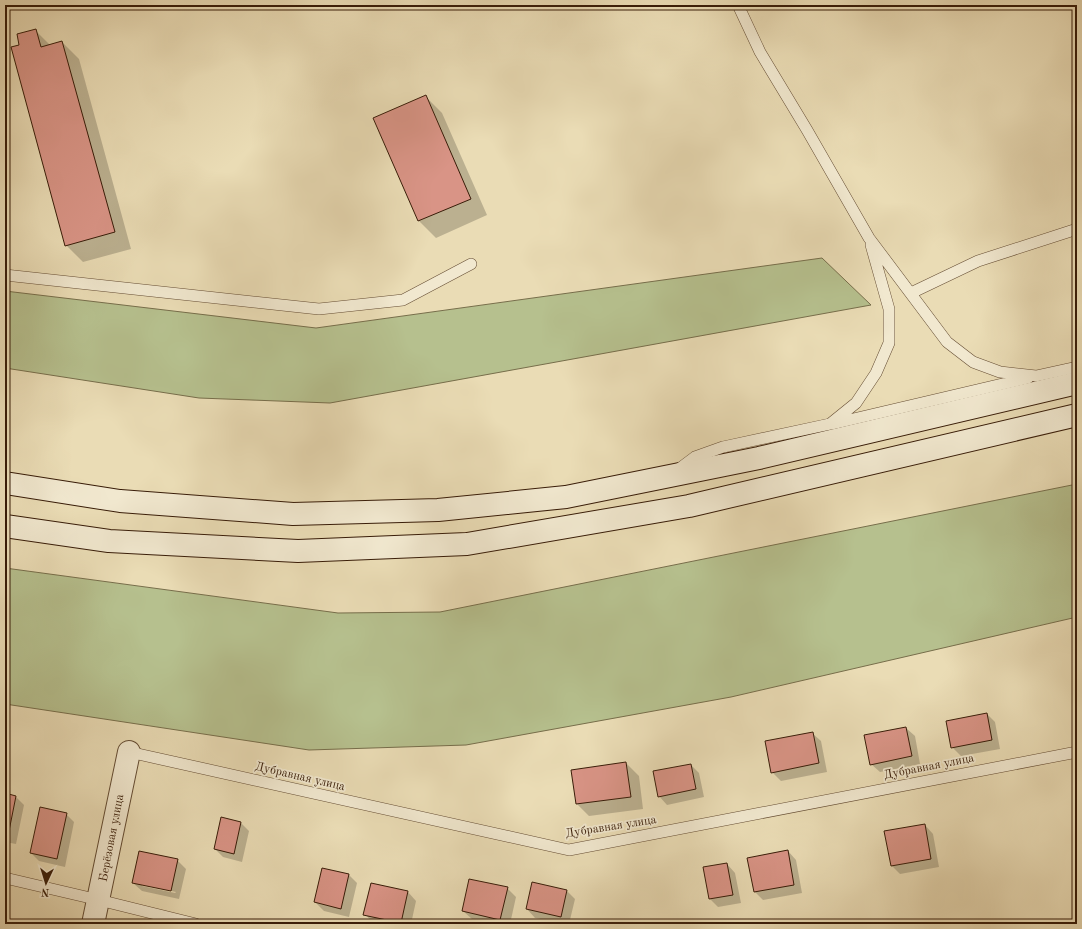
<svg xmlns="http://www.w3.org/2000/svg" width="1082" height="929" viewBox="0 0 1082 929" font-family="'Old Standard TT',serif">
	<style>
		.green { fill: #b6c08e; stroke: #776e4b }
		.shadow { fill: #0003; fill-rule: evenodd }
		.building { fill: #d99486; stroke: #381c08 }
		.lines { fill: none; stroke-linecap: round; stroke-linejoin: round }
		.lane-casing { stroke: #644c33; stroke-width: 12 }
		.street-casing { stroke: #644c33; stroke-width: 24 }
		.secondary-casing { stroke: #381c08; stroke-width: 24 }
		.lane { stroke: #f1e8cf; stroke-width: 11 }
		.street { stroke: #f1e8cf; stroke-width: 22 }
		.secondary { stroke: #f1e8cf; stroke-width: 22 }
		.labels { text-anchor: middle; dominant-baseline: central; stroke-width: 3.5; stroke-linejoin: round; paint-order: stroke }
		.street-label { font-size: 12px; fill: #381c08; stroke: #f1e8cf }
	</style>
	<rect width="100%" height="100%" fill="#eadcb5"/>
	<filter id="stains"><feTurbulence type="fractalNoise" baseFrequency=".005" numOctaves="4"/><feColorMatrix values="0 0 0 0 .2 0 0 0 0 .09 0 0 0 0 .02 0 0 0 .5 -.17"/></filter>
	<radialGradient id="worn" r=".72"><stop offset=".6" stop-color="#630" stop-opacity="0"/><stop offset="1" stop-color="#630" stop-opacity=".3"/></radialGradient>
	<path class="green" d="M 822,258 L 871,305 L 330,403 L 199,398 L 5,368 L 5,291 L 316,328 Z
		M 1077,484 L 1077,617 L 731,697 L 466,745 L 309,750 L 5,704 L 5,568 L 338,613 L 440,612 Z"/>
	<path class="shadow" d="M 35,30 L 50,45 L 62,42 L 79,59 L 131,249 L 83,262 L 66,245 Z
		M 425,96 L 442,113 L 487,215 L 436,238 L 419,221 L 374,118 Z
		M 987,714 L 995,722 L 1000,749 L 961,756 L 952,747 Z
		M 906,728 L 915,736 L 920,764 L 880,772 L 871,764 Z
		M 812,733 L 821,741 L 827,772 L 781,781 L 772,772 Z
		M 626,763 L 639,776 L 643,809 L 589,816 L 577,804 Z
		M 691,765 L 699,773 L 704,797 L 667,805 L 659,796 Z
		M 5,795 L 16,797 L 24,805 L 16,844 L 5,842 Z
		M 66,814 L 74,822 L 65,867 L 39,861 L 31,853 Z
		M 240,822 L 249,831 L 242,862 L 223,857 L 215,849 Z
		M 925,825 L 933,834 L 939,867 L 900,874 L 892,866 Z
		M 788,851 L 796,860 L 802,893 L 763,900 L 755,892 Z
		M 177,860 L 186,869 L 179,899 L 142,891 L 133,883 ZM 142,884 L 176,892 L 175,893 L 142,886 Z
		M 727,864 L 735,873 L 741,903 L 718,907 L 710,899 Z
		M 349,875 L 357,883 L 349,917 L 324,911 L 315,902 Z
		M 372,884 L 408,892 L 416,901 L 411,924 L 378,924 L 373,923 L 365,914 Z
		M 507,888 L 516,897 L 510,924 L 493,924 L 472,919 L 463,911 Z
		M 566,890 L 575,899 L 569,924 L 535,918 L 527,909 Z"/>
	<path class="building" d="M 36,29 L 41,47 L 62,41 L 115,232 L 65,246 L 11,47 L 19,45 L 17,34 Z
		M 426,95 L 471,199 L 418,221 L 373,118 Z
		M 987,713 L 992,740 L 951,748 L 946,721 Z
		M 906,727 L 912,756 L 870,765 L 864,735 Z
		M 813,732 L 819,763 L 771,773 L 765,741 Z
		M 626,762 L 631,797 L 576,804 L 571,770 Z
		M 691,764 L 696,789 L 658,797 L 653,771 Z
		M 5,793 L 16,796 L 8,836 L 5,836 Z
		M 40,807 L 67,813 L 57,859 L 30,853 Z
		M 221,817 L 241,822 L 234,854 L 214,849 Z
		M 925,824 L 931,859 L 891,866 L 884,831 Z
		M 788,850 L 794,885 L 754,892 L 747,858 Z
		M 139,851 L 178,859 L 171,891 L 132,883 Z
		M 727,863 L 733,895 L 709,899 L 703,867 Z
		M 322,868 L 349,874 L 341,909 L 314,902 Z
		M 469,879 L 508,887 L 500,920 L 462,911 Z
		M 532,882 L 567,890 L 561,917 L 526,909 Z
		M 371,883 L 408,891 L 401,923 L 363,915 Z"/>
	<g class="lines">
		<g class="lane-casing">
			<path id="lane" d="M 738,5 L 760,52 L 807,130 L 869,238 L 947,342 L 973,362 L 1000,372 L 1036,376 L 1077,367
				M 5,275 L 319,309 L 403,300 L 471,264
				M 911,293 L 978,261 L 1077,229
				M 832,424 L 1028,378
				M 679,469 L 695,457 L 723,447 L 830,424 L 856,403 L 876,373 L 889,343 L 889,309 L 871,245
				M 129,752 L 569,850 L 1077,752
				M 5,878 L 99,900 L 196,924"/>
		</g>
		<g class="street-casing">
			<path id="street" d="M 93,924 L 129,752"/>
		</g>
		<g class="secondary-casing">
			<path id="secondary" d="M 5,483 L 120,501 L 293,514 L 438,510 L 566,497 L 759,458 L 1077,383
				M 5,526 L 109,541 L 298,551 L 467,544 L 689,506 L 1077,415"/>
		</g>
		<use href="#lane" class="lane"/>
		<use href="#street" class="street"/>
		<use href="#secondary" class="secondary"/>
	</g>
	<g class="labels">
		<g class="street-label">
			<text transform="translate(929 767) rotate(-11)">Дубравная улица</text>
			<text transform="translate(300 777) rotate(13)">Дубравная улица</text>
			<text transform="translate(611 827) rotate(-9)">Дубравная улица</text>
			<text transform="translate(112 838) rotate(-79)">Берёзовая улица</text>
		</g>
	</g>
	<rect width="1082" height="929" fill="none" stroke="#eadcb5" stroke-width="20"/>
	<rect x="6" y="6" width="1070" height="917" fill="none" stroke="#381c08" stroke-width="2"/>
	<rect x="10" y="10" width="1062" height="909" fill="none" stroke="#381c08"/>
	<g transform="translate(46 883) rotate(184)" stroke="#f1e8cf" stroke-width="3" paint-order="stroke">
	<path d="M0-3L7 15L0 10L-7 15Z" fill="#381c08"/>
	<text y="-6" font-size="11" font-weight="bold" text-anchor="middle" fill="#381c08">N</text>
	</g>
	<rect width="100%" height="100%" filter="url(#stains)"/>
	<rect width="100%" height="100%" fill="url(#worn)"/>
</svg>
